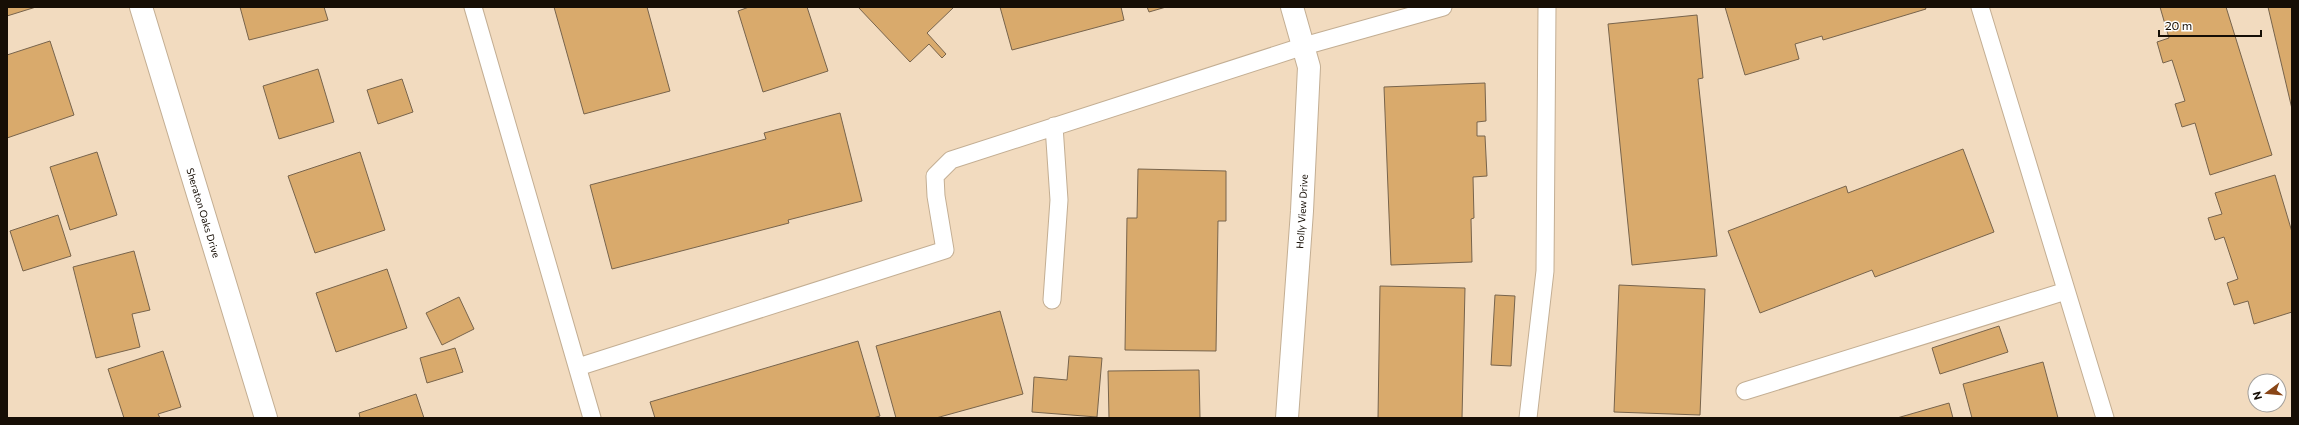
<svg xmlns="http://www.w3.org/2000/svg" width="2299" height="425" viewBox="0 0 2299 425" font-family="Commissioner,sans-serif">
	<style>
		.building { fill: #d9aa6c; stroke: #78644c }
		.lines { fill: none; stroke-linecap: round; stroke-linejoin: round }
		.lane-casing { stroke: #c3ae93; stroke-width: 19 }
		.street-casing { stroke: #c3ae93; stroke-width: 24 }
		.lane { stroke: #fff; stroke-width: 17 }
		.street { stroke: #fff; stroke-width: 22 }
		.labels { text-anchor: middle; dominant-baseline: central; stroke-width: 3; stroke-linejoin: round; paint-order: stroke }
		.street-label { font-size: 10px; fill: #160e05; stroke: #fff }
	</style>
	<rect width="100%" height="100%" fill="#f2dbbf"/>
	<path class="building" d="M 7,7 L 36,7 L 7,16 Z
		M 240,7 L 324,7 L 328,20 L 249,40 Z
		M 554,7 L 647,7 L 670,91 L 584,114 Z
		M 749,7 L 807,7 L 828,71 L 763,92 L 738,11 Z
		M 858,7 L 954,7 L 927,33 L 946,54 L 942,58 L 929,44 L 910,62 Z
		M 1000,7 L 1121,7 L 1124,20 L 1012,50 Z
		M 1147,7 L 1166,7 L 1149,12 Z
		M 1725,7 L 1925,7 L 1926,9 L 1823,40 L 1822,36 L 1795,44 L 1799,59 L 1745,75 Z
		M 2160,7 L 2226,7 L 2272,155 L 2210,175 L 2195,123 L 2182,127 L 2175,104 L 2185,101 L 2172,60 L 2163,63 L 2157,42 L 2169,38 Z
		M 2268,7 L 2292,7 L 2292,109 Z
		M 1697,15 L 1703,78 L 1698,79 L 1717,256 L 1632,265 L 1608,24 Z
		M 50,41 L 74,115 L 7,138 L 7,55 Z
		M 318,69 L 334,122 L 279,139 L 263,86 Z
		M 402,79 L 413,112 L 378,124 L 367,90 Z
		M 1485,83 L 1486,121 L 1477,122 L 1477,136 L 1485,136 L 1487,176 L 1473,177 L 1474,218 L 1471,219 L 1472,262 L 1391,265 L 1384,87 Z
		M 840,113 L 862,201 L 788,220 L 789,223 L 612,269 L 590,185 L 766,139 L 764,133 Z
		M 1963,149 L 1994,232 L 1875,277 L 1872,270 L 1760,313 L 1728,231 L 1846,186 L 1848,193 Z
		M 97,152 L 117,215 L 70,230 L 50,167 Z
		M 360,152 L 385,230 L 315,253 L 288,176 Z
		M 1138,169 L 1226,171 L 1226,221 L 1218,221 L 1216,351 L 1125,350 L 1127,218 L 1137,218 Z
		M 2275,175 L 2292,232 L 2292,312 L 2254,324 L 2248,301 L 2234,305 L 2227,283 L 2238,279 L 2224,237 L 2215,240 L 2208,218 L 2222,214 L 2215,193 Z
		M 58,215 L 71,256 L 23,271 L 10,231 Z
		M 134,251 L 150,310 L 132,314 L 140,347 L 96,358 L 73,267 Z
		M 387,269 L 407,328 L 336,352 L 316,293 Z
		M 1619,285 L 1705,289 L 1700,415 L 1614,412 Z
		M 1380,286 L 1465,288 L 1462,418 L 1378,418 Z
		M 1495,295 L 1515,296 L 1511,366 L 1491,365 Z
		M 459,297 L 474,329 L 442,345 L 426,313 Z
		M 1000,311 L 1023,394 L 936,418 L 896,418 L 876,346 Z
		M 1999,326 L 2008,352 L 1940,374 L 1932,348 Z
		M 858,341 L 880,416 L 873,418 L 655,418 L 650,402 Z
		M 455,348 L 463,372 L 427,383 L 420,358 Z
		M 163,351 L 181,407 L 158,414 L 160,418 L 124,418 L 108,369 Z
		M 1069,356 L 1102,358 L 1097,417 L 1032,412 L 1034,377 L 1067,380 Z
		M 2043,362 L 2058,418 L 1972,418 L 1963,384 Z
		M 1199,370 L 1200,418 L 1109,418 L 1108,371 Z
		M 416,394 L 424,418 L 360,418 L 359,413 Z
		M 1949,403 L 1953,418 L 1897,418 Z"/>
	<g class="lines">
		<g class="lane-casing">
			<path id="lane" d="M 473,7 L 592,418
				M 1980,7 L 2105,418
				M 1052,300 L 1059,200 L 1054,126
				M 578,367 L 945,250 L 936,196 L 935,176 L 951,160 L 1304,46 L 1443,7
				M 1745,391 L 2066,291
				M 1528,418 L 1545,271 L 1547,7"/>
		</g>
		<g class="street-casing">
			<g id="street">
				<path id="s1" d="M 141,7 L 266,418"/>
				<path id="s2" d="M 1287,418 L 1302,211 L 1309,67 L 1292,7"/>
			</g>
		</g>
		<use href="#lane" class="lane"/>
		<use href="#street" class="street"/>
	</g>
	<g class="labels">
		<g class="street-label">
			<text stroke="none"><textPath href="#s1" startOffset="215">Sheraton Oaks Drive</textPath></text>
			<text stroke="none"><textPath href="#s2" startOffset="207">Holly View Drive</textPath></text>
		</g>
	</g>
	<rect width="2299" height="425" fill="none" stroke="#160e05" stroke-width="16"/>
	<g transform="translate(2267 393) rotate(254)"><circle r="19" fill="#ffffff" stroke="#a29f9b"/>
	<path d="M0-3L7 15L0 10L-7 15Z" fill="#894617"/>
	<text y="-6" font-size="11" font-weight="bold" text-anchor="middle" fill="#160e05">N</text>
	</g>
	<path d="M2159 30v6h102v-6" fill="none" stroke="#160e05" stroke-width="2"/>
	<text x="2165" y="30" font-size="12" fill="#160e05" stroke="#ffffff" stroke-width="3" paint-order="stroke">20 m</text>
</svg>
